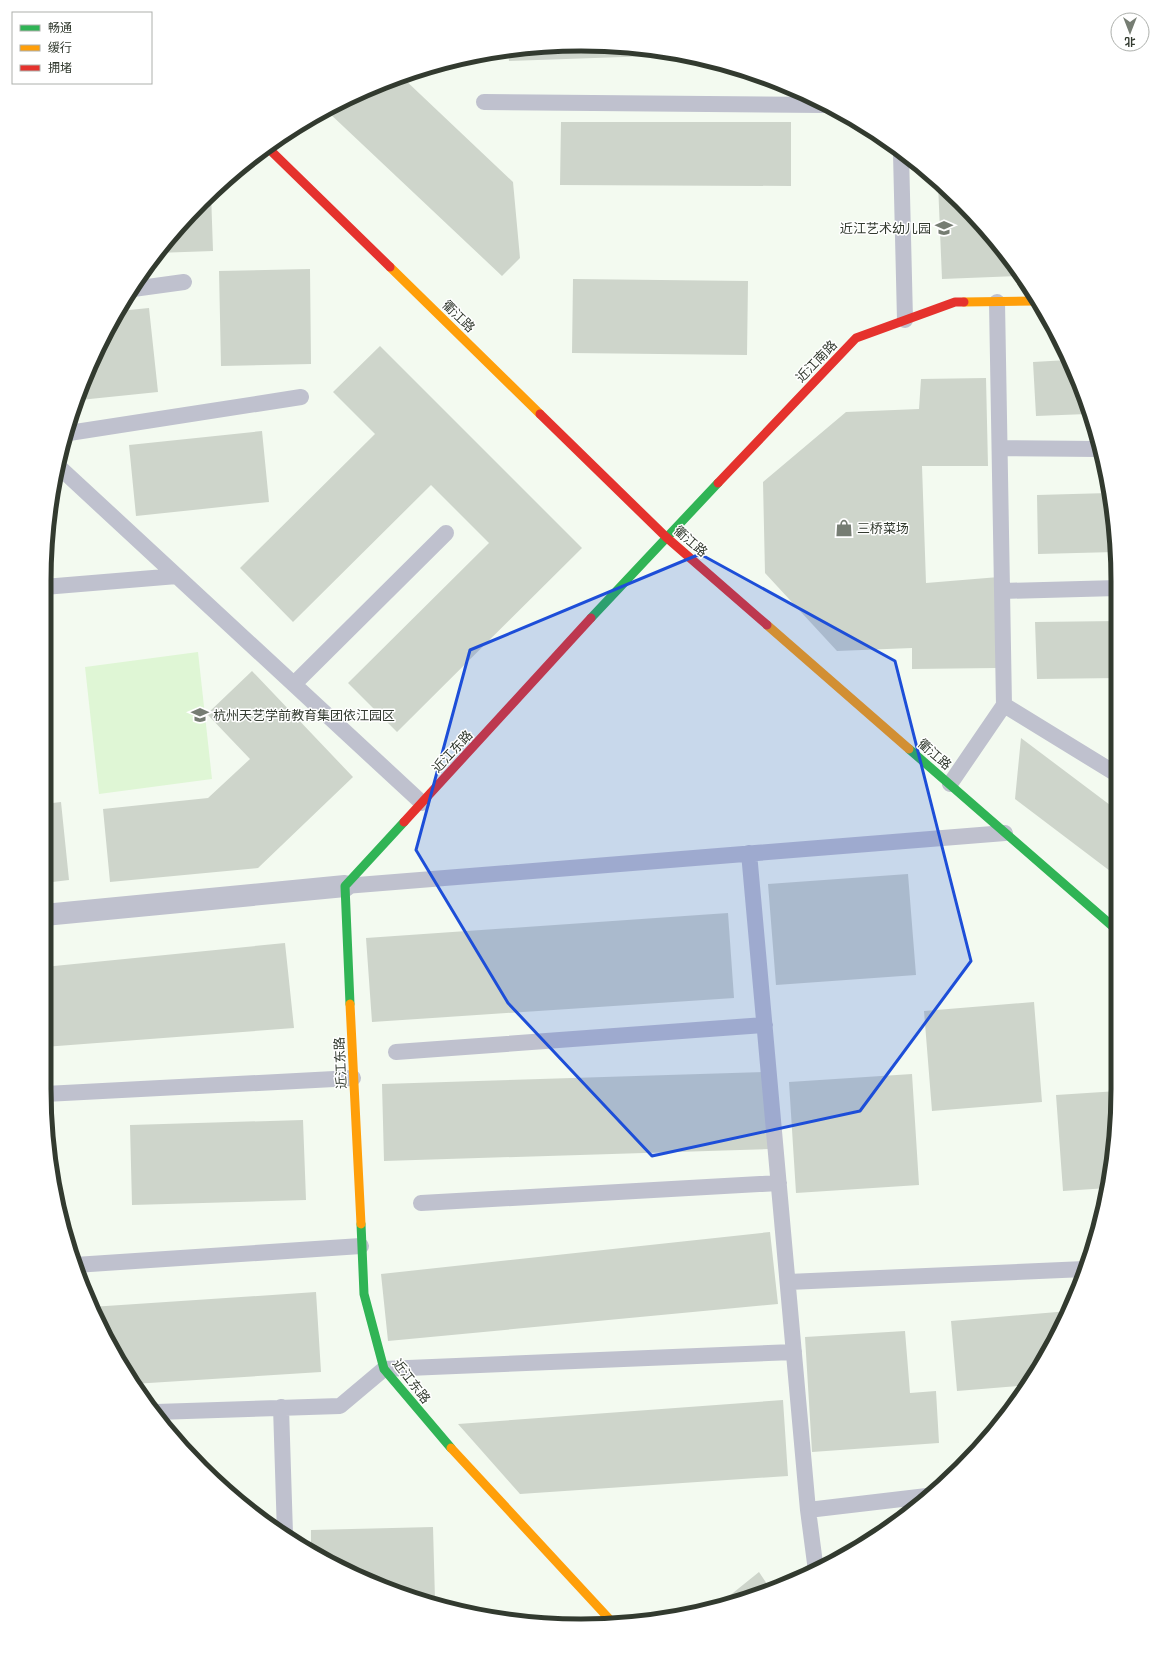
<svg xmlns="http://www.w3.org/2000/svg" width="1162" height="1670" viewBox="0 0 1162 1670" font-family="'Noto Serif','Noto Sans SC',serif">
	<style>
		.green { fill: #dff6d5 }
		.building { fill: #ced5cb }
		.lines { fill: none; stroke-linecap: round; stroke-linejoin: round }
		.lane { stroke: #bfc1ce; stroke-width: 16 }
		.street { stroke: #bfc1ce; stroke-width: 22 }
		.fast { stroke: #30b455; stroke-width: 9 }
		.slow { stroke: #ff9f0a; stroke-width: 9 }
		.jam { stroke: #e5322d; stroke-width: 9 }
		.marked { fill: #1d4ed8; fill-opacity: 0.2; stroke: #1d4ed8; stroke-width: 3; stroke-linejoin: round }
		.labels { text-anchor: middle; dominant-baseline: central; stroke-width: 3; stroke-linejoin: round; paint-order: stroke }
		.poi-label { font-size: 13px; fill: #323a2f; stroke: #fff; text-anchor: start }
		.street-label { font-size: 13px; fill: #323a2f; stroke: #fff }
		.rim { fill: none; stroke: #323a2f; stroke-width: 5 }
	</style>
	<rect width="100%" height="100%" fill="#f3faf0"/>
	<path class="green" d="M 198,652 L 212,779 L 99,794 L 85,667 Z"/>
	<path class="building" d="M 581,44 L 680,54 L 680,55 L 509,61 L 508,51 Z
		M 402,77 L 513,182 L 520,258 L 502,276 L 327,111 L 376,85 Z
		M 561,122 L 791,122 L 791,186 L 560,185 Z
		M 938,183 L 961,201 L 1007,254 L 1021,276 L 942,279 Z
		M 211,193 L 213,251 L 156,253 L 201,201 Z
		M 310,269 L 311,364 L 221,366 L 219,271 Z
		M 573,279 L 748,281 L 747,355 L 572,353 Z
		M 149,308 L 158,392 L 80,400 L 99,343 L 119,311 Z
		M 380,346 L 582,548 L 397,732 L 348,683 L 489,543 L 431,485 L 293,622 L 240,568 L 375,434 L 333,392 Z
		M 1068,360 L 1087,414 L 1036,416 L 1033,362 Z
		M 986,378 L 988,466 L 922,466 L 926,583 L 999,577 L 997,668 L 912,669 L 912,648 L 837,651 L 765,573 L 763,482 L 846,412 L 919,409 L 921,379 Z
		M 262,431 L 269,502 L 136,516 L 129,445 Z
		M 1109,493 L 1115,552 L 1038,554 L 1037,495 Z
		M 1118,621 L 1118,678 L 1037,679 L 1035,622 Z
		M 46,645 L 51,728 L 44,728 L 44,646 Z
		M 252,671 L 353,777 L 258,868 L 110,882 L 103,809 L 208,798 L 250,759 L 207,714 Z
		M 1021,738 L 1118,811 L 1118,877 L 1015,799 Z
		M 61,802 L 69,880 L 44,883 L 44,804 Z
		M 908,874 L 916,975 L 776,985 L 768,884 Z
		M 728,913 L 734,998 L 372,1022 L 366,938 Z
		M 285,943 L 294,1028 L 44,1047 L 44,967 Z
		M 1034,1002 L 1042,1102 L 932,1111 L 924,1011 Z
		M 767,1072 L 769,1149 L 384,1161 L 382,1084 Z
		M 912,1074 L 919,1185 L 796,1193 L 789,1082 Z
		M 1118,1091 L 1108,1188 L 1063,1191 L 1056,1095 Z
		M 303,1120 L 306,1200 L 132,1205 L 130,1125 Z
		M 770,1232 L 778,1304 L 388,1341 L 381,1274 Z
		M 316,1292 L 321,1372 L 133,1384 L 91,1307 Z
		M 1069,1311 L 1029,1385 L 957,1391 L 951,1321 Z
		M 905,1331 L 910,1393 L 936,1391 L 939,1443 L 812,1452 L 805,1337 Z
		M 783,1400 L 788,1476 L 520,1494 L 458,1424 Z
		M 260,1516 L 268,1516 L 268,1522 L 261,1517 Z
		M 433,1527 L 435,1600 L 375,1585 L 311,1553 L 311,1530 Z
		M 759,1572 L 769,1587 L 718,1605 Z"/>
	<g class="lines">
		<path class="lane" d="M 484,102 L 823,105
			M 901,153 L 905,320
			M 133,289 L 184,282
			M 69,433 L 301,397
			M 1000,448 L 1098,449
			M 58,466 L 422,803
			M 44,587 L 177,576
			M 1002,591 L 1118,588
			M 294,684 L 446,533
			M 1004,705 L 1118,775
			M 950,784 L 1004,705 L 997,302
			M 749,853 L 808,1510
			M 345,886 L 1005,833
			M 396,1052 L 765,1025
			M 45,1094 L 353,1078
			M 421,1203 L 779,1183
			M 75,1265 L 361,1246
			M 788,1282 L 1085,1269
			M 281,1407 L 285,1534
			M 156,1412 L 340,1406 L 384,1369 L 794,1352
			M 816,1571 L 808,1510 L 927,1496"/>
		<path class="street" d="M 44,915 L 345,886"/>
		<path class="fast" d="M 591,618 L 718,483
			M 909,749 L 1118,931
			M 350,1004 L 345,886 L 404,822
			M 361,1224 L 364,1294 L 384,1369 L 451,1448"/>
		<path class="slow" d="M 390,267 L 540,414
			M 964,302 L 1036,301
			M 767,625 L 909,749
			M 350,1004 L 361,1224
			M 451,1448 L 613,1623"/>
		<path class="jam" d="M 267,147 L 390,267
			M 540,414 L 666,537 L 767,625
			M 718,483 L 856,338 L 955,302 L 964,302
			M 404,822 L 591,618"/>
	</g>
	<path class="marked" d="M 700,554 L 895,661 L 971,961 L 860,1111 L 652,1156 L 508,1003 L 416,850 L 470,650 Z"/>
	<defs>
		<g id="school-bare" transform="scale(1.38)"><path d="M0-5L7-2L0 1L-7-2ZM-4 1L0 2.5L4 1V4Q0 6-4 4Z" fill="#767d73" stroke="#fff" stroke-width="2.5" paint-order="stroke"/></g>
		<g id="shop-bare" transform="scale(1.38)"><path d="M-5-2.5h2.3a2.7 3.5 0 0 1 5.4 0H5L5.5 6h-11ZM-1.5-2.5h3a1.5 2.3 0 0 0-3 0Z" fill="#767d73" stroke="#fff" stroke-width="2.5" paint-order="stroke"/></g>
	</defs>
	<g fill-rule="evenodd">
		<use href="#school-bare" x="944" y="228"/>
		<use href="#shop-bare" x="844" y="528"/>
		<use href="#school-bare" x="200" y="715"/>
	</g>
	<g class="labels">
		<g class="poi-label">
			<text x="931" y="228" text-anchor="end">近江艺术幼儿园</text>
			<text x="857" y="528">三桥菜场</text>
			<text x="213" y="715">杭州天艺学前教育集团依江园区</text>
		</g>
		<g class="street-label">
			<text transform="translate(459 316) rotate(44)">衢江路</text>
			<text transform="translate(816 361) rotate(-46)">近江南路</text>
			<text transform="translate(691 541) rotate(41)">衢江路</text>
			<text transform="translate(452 751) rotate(-47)">近江东路</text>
			<text transform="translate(935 754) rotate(41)">衢江路</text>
			<text transform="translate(340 1063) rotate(-93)">近江东路</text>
			<text transform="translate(412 1381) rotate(52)">近江东路</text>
		</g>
	</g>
	<path d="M0 0H1162V1670H0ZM581 51H581A530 530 0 0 1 1111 581V1089A530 530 0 0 1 581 1619H581A530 530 0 0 1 51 1089V581A530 530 0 0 1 581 51Z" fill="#fff" fill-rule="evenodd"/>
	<path class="rim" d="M581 51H581A530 530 0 0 1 1111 581V1089A530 530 0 0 1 581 1619H581A530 530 0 0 1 51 1089V581A530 530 0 0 1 581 51Z"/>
	<rect x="12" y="12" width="140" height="72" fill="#ffffff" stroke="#adb0ac"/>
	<rect x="20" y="25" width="20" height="6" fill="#30b455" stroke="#adb0ac"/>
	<text x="48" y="32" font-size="12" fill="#323a2f">畅通</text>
	<rect x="20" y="45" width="20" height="6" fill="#ff9f0a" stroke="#adb0ac"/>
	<text x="48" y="52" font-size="12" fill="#323a2f">缓行</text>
	<rect x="20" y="65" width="20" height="6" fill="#e5322d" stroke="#adb0ac"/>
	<text x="48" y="72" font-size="12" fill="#323a2f">拥堵</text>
	<g transform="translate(1130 32) rotate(180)"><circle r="19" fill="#ffffff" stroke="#adb0ac"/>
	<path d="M0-3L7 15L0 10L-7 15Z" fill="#767d73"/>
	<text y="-6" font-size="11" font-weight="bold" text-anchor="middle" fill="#323a2f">北</text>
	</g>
</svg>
